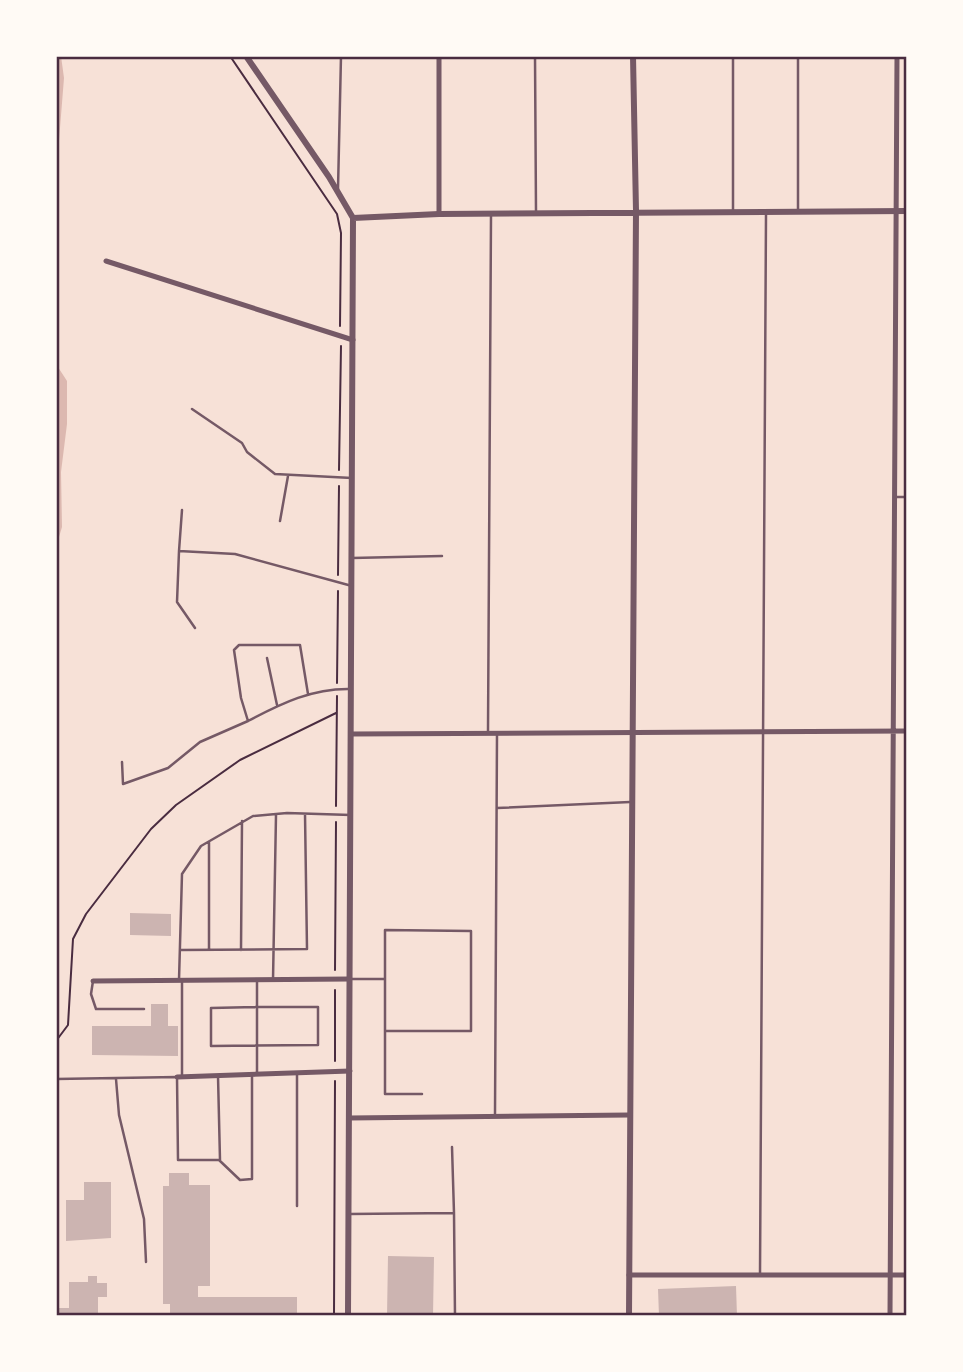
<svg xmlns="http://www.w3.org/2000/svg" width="963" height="1372" viewBox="0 0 963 1372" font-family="Helvetica,sans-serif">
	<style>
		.water { fill: #dcb8b0 }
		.building { fill: #ccb4b1 }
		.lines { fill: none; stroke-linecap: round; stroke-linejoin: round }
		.path { stroke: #4a2c40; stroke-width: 2 }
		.service { stroke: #755966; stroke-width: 2.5 }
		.minor { stroke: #755966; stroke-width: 5 }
		.tertiary { stroke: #755966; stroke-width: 6 }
		.neatline { fill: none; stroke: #4a2c40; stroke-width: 2.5 }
	</style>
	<rect width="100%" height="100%" fill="#f7e1d7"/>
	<path class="water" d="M 56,56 L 61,56 L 64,78 L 56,178 Z
		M 56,364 L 67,381 L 67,424 L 61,472 L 62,527 L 56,547 Z"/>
	<path class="building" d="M 130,913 L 171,914 L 171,936 L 130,935 Z
		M 151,1004 L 168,1004 L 168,1026 L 178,1026 L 178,1056 L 92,1055 L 92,1026 L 151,1026 Z
		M 169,1173 L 189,1173 L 189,1185 L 210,1185 L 210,1286 L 198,1286 L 198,1297 L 297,1297 L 297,1316 L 56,1316 L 56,1308 L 69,1308 L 69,1282 L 88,1282 L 88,1276 L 97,1276 L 97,1283 L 107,1283 L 107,1297 L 98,1297 L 98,1313 L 170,1313 L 170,1304 L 163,1304 L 163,1186 L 169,1186 Z
		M 84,1182 L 111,1182 L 111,1238 L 66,1241 L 66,1200 L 84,1200 Z
		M 388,1256 L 434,1257 L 433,1316 L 387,1316 Z
		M 736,1286 L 737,1316 L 659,1316 L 658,1289 Z"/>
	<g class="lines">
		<path class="path" d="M 230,56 L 337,214 L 341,233 L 340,326
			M 339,470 L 341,346
			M 338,575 L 339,486
			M 337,683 L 338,591
			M 336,806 L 337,696
			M 335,970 L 336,822
			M 56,1041 L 68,1025 L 73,939 L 86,914 L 151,829 L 176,805 L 240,760 L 336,713
			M 335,1061 L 335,990
			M 334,1316 L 335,1081"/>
		<path class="service" d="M 535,56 L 536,213
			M 733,56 L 733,211
			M 798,56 L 798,210
			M 338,189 L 341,56
			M 192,409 L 242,443 L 247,452 L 275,474 L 352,478
			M 895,497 L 907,497
			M 280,521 L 288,476
			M 179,551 L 182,510
			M 352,558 L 442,556
			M 195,628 L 177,602 L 179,551 L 235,554 L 352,586
			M 267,658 L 277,705
			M 308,694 L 300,645 L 239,645 L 234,650 L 241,698 L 248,721 C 282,703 313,688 351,689
			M 488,731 L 491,216
			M 122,762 L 123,784 L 168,768 L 200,742 L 248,721
			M 497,808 L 630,802
			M 209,842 L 209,950
			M 180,950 L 307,949 L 305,814
			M 241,950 L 242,821
			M 350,979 L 385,979 L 385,930 L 471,931 L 471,1031 L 385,1031 L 385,979
			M 179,980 L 182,874 L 201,846 L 253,816 L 287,813 L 351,815
			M 273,980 L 276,815
			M 93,981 L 91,994 L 96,1009 L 144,1009
			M 257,1007 L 318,1007 L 318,1045 L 211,1046 L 211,1008 Z
			M 385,1031 L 385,1094 L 422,1094
			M 257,1072 L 257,981
			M 182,1075 L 182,980
			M 297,1075 L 297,1206
			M 56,1079 L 177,1077 L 178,1160 L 220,1160 L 218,1076
			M 116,1079 L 119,1115 L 144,1219 L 146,1262
			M 495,1114 L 497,734
			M 452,1147 L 454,1213
			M 219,1160 L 240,1180 L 252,1179 L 252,1077
			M 349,1214 L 454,1213 L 455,1316
			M 760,1275 L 766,214"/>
		<path class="minor" d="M 439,214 L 439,56
			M 106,261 L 353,340
			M 351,734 L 907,731
			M 93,981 L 350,979
			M 177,1077 L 350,1071
			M 349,1118 L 629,1115
			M 629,1275 L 907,1275
			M 890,1316 L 897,56"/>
		<path class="tertiary" d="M 246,56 L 329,177 L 353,218
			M 353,218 L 439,214 L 907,211
			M 348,1316 L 353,218
			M 629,1316 L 636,211 L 633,56"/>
	</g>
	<rect width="963" height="1372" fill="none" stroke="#fffaf5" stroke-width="116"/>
	<rect x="58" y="58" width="847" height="1256" class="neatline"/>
</svg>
